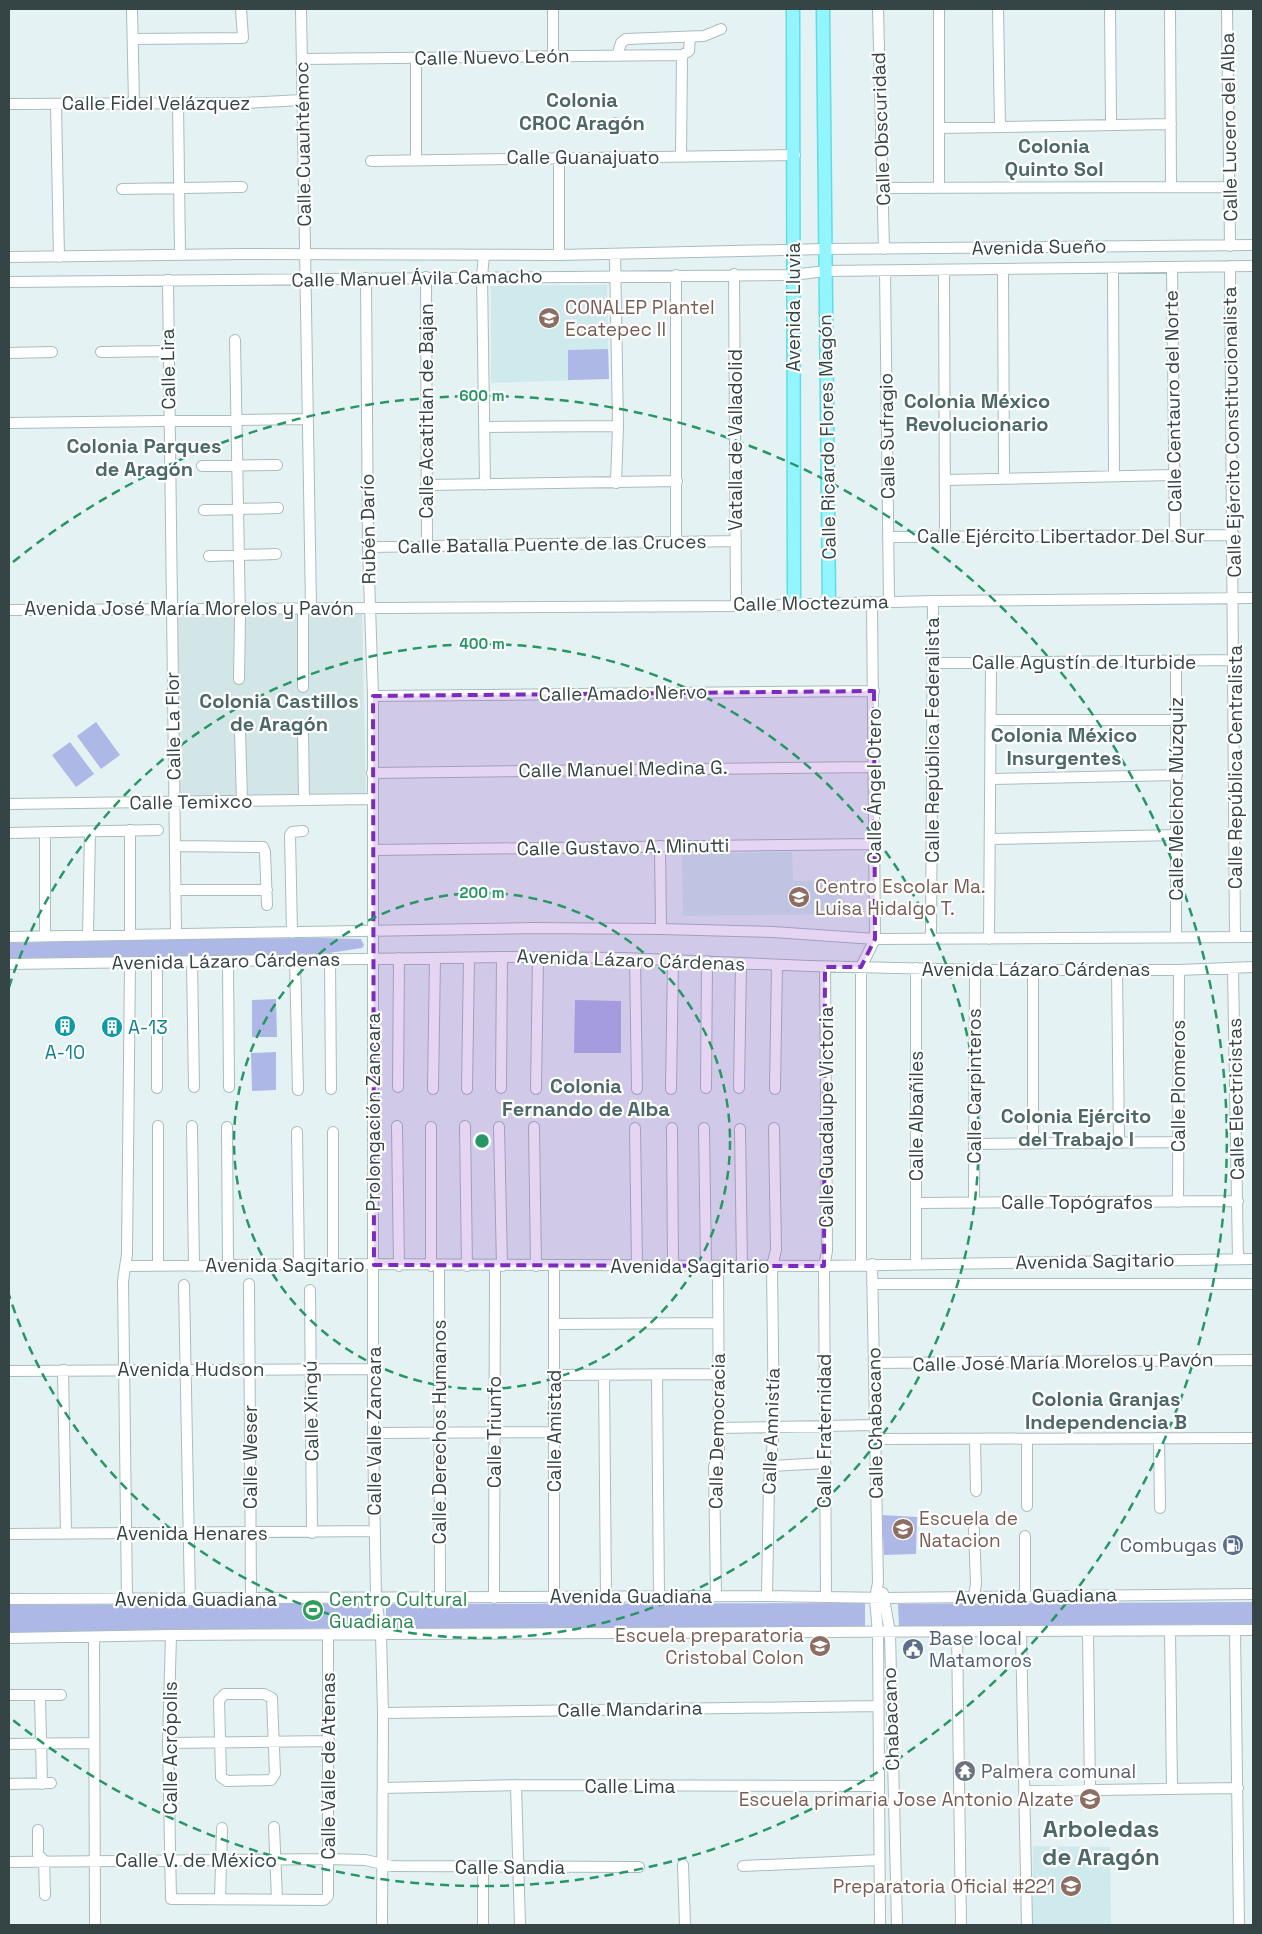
<svg xmlns="http://www.w3.org/2000/svg" width="1262" height="1934" viewBox="0 0 1262 1934" font-family="'Space Grotesk',sans-serif">
	<style>
		.residential { fill: #d3e6e7 }
		.education { fill: #cfeaec }
		.green { fill: #aeb8e7 }
		.lines { fill: none; stroke-linecap: round; stroke-linejoin: round }
		.minor-casing { stroke: #a8bdbe; stroke-width: 12 }
		.major-casing { stroke: #62dce4; stroke-width: 15 }
		.minor { stroke: #fff; stroke-width: 10 }
		.major { stroke: #93f6fe; stroke-width: 12 }
		.marked { fill: #7b2cbf; fill-opacity: 0.2; stroke: #7b2cbf; stroke-width: 4; stroke-dasharray: 10 6; stroke-linejoin: round }
		.ring { fill: none; stroke: #279664; stroke-width: 2.5; stroke-dasharray: 9 6 }
		.labels { text-anchor: middle; dominant-baseline: central; stroke-width: 4.5; stroke-linejoin: round; paint-order: stroke }
		.street-label { font-size: 19px; fill: #354545; stroke: #fff }
		.education-label { font-size: 19px; fill: #785e54; stroke: #fff; text-anchor: start }
		.culture-label { font-size: 19px; fill: #0d838f; stroke: #fff; text-anchor: start }
		.service-label { font-size: 19px; fill: #4e5e75; stroke: #fff; text-anchor: end }
		.leisure-label { font-size: 19px; fill: #27864d; stroke: #fff; text-anchor: start }
		.worship-label { font-size: 19px; fill: #5b616d; stroke: #fff; text-anchor: start }
		.neighbourhood-label { font-size: 20px; font-weight: bold; fill: #4c6867; stroke: #fff }
		.district-label { font-size: 24px; font-weight: bold; fill: #4c6867; stroke: #fff }
		.centre { fill: #279664; stroke: #fff; stroke-width: 2.5 }
		.ring-label { font-size: 15px; text-anchor: middle; font-weight: bold; fill: #279664; stroke: #fff; stroke-width: 4.5; stroke-linejoin: round; paint-order: stroke }
	</style>
	<rect width="100%" height="100%" fill="#e5f2f3"/>
	<path class="residential" d="M 176,613 L 362,613 L 366,794 L 179,797 Z"/>
	<path class="education" d="M 607,285 L 609,379 L 491,383 L 491,286 Z
		M 792,852 L 793,881 L 842,880 L 842,914 L 683,916 L 682,854 Z
		M 1033,1846 L 1110,1847 L 1111,1925 L 1032,1925 Z"/>
	<path class="green" d="M608 125a8 8 0 1 1 16 0a8 8 0 1 1-16 0Z
		M 608,349 L 609,379 L 568,380 L 568,350 Z
		M 96,722 L 120,755 L 101,769 L 77,736 Z
		M 70,742 L 94,774 L 76,787 L 52,755 Z
		M 321,938 L 361,939 L 364,945 L 362,948 L 316,955 L 9,959 L 9,943 L 171,939 Z
		M 276,999 L 277,1037 L 252,1037 L 252,1000 Z
		M 575,1000 L 621,1001 L 621,1053 L 574,1053 Z
		M 276,1052 L 276,1090 L 252,1091 L 251,1053 Z
		M 882,1515 L 917,1517 L 916,1554 L 884,1555 Z
		M 1253,1602 L 1253,1624 L 899,1627 L 898,1604 Z
		M 371,1603 L 372,1627 L 9,1637 L 9,1605 Z
		M 865,1603 L 865,1629 L 386,1630 L 386,1604 Z"/>
	<g class="lines">
		<g class="minor-casing">
			<path id="minor" d="M 132,9 L 134,104
				M 301,9 L 311,607
				M 553,9 L 553,57
				M 878,9 L 884,249
				M 998,9 L 1000,127
				M 1110,9 L 1111,124
				M 1170,9 L 1171,187
				M 1227,9 L 1230,246
				M 133,39 L 243,38 L 241,9
				M 617,56 L 621,43 L 626,39 L 704,36 L 721,29
				M 416,58 L 416,159
				M 302,59 L 682,55 L 689,51 L 690,37
				M 178,103 L 180,255
				M 9,104 L 244,103 L 302,100
				M 56,104 L 59,257
				M 939,128 L 1171,124
				M 559,157 L 559,255
				M 681,157 L 682,55
				M 371,161 L 795,155
				M 939,187 L 939,9
				M 883,188 L 1231,187
				M 122,189 L 242,187
				M 615,254 L 618,426 L 616,483
				M 484,255 L 482,276 L 485,485
				M 9,257 L 244,254 L 559,255 L 825,249 L 1253,245
				M 1230,266 L 1235,937
				M 1172,267 L 1175,535
				M 1113,268 L 1114,476
				M 1003,269 L 1004,477
				M 944,270 L 945,537
				M 885,271 L 889,601
				M 734,274 L 736,606
				M 676,275 L 676,541
				M 426,277 L 427,545
				M 366,278 L 368,547 L 373,696 L 373,1433 L 376,1597 L 381,1634 L 383,1713 L 382,1925
				M 168,280 L 176,934
				M 9,282 L 792,275 L 826,271 L 1253,266
				M 235,340 L 240,618 L 239,679
				M 101,352 L 168,351
				M 9,353 L 52,352
				M 9,423 L 306,419
				M 484,427 L 618,426
				M 202,466 L 277,465
				M 946,480 L 1173,475
				M 426,485 L 677,481
				M 204,510 L 278,508
				M 888,537 L 1234,535
				M 368,547 L 736,541
				M 209,556 L 276,554
				M 303,607 L 303,687
				M 9,610 L 736,606 L 933,601 L 1253,598
				M 933,663 L 1234,660
				M 373,696 L 874,691
				M 991,720 L 1177,720
				M 240,731 L 242,801
				M 303,732 L 304,800
				M 372,773 L 873,767
				M 991,779 L 1177,775
				M 9,804 L 372,799
				M 9,833 L 158,830
				M 990,839 L 1177,835
				M 175,846 L 263,847 L 265,852 L 267,905
				M 660,846 L 661,929
				M 373,850 L 873,844
				M 175,890 L 267,890
				M 292,933 L 290,835 L 292,832 L 303,831
				M 130,934 L 130,830
				M 88,935 L 90,832
				M 45,936 L 45,833
				M 9,937 L 533,928 L 661,929 L 773,932 L 875,939 L 1253,937
				M 1176,937 L 1176,661
				M 931,939 L 933,601
				M 989,939 L 991,662
				M 330,959 L 331,1089
				M 635,959 L 637,1089
				M 295,960 L 298,1090
				M 228,961 L 229,1087
				M 192,962 L 194,1087
				M 157,963 L 157,1088
				M 9,964 L 502,957 L 623,958 L 809,966 L 984,970 L 1179,970 L 1253,967
				M 825,967 L 827,1251 L 824,1266 L 826,1596
				M 916,968 L 916,1263
				M 1233,969 L 1238,1259
				M 1033,970 L 1033,1143
				M 1117,970 L 1119,1142
				M 398,1087 L 399,958
				M 501,1088 L 502,957
				M 706,1088 L 707,961
				M 739,1088 L 741,963
				M 433,1089 L 435,958
				M 467,1089 L 469,958
				M 536,1089 L 538,958
				M 671,1089 L 673,960
				M 775,1089 L 777,965
				M 158,1126 L 158,1266
				M 192,1126 L 194,1266
				M 397,1126 L 399,1266
				M 465,1126 L 467,1266
				M 227,1127 L 228,1266
				M 431,1127 L 431,1266
				M 499,1127 L 502,1266
				M 534,1127 L 536,1266
				M 635,1128 L 637,1266
				M 672,1128 L 673,1266
				M 704,1128 L 706,1266
				M 740,1129 L 742,1265
				M 297,1132 L 299,1264
				M 974,1144 L 1178,1142
				M 1178,1202 L 1179,970
				M 917,1203 L 1238,1201
				M 974,1203 L 975,970
				M 333,1264 L 333,1132
				M 861,1264 L 861,967 L 875,939 L 872,602
				M 872,1264 L 878,1583 L 875,1598 L 878,1633 L 880,1925
				M 127,1266 L 333,1264 L 824,1266 L 1253,1259
				M 439,1266 L 440,1598
				M 249,1284 L 251,1599
				M 872,1284 L 1253,1284
				M 184,1285 L 190,1600
				M 310,1290 L 312,1533
				M 554,1324 L 718,1323
				M 874,1363 L 1253,1360
				M 63,1370 L 66,1533
				M 9,1371 L 374,1369
				M 554,1375 L 719,1374
				M 604,1375 L 606,1597
				M 657,1375 L 659,1596
				M 719,1428 L 874,1425
				M 373,1433 L 553,1432
				M 1159,1438 L 1160,1508
				M 874,1439 L 1253,1438
				M 975,1439 L 976,1491
				M 772,1466 L 824,1463
				M 1027,1506 L 1027,1440
				M 9,1534 L 375,1531
				M 1025,1536 L 1025,1596
				M 883,1593 L 890,1633 L 897,1925
				M 716,1596 L 714,1467 L 719,1450 L 718,1266
				M 767,1596 L 769,1483 L 774,1429 L 772,1266 L 776,1250 L 774,1128
				M 974,1596 L 976,1584 L 974,1530
				M 554,1597 L 554,1266
				M 494,1598 L 495,1266
				M 9,1599 L 767,1596 L 885,1598 L 1253,1594
				M 127,1600 L 123,1281 L 127,1254 L 130,963
				M 1235,1630 L 1239,1925
				M 1170,1631 L 1172,1789
				M 957,1632 L 961,1925
				M 1021,1632 L 1027,1925
				M 1088,1632 L 1090,1790
				M 171,1635 L 168,1743 L 171,1899 L 324,1900 L 328,1896 L 328,1634
				M 94,1637 L 95,1925
				M 9,1638 L 171,1635 L 1253,1630
				M 225,1694 L 264,1694 L 272,1698 L 275,1774 L 271,1780 L 227,1781 L 221,1777 L 219,1700 Z
				M 9,1695 L 61,1695
				M 40,1695 L 42,1784
				M 383,1713 L 877,1706
				M 168,1743 L 329,1741
				M 9,1744 L 93,1743
				M 9,1784 L 51,1783
				M 516,1785 L 520,1925
				M 383,1788 L 516,1785 L 878,1786
				M 1025,1791 L 1238,1788
				M 274,1827 L 277,1899
				M 38,1830 L 38,1854 L 44,1861 L 45,1895
				M 9,1862 L 328,1859 L 365,1860 L 392,1866 L 639,1867
				M 683,1865 L 685,1925
				M 483,1866 L 483,1925
				M 743,1866 L 879,1860
				M 220,1899 L 222,1828"/>
		</g>
		<g class="major-casing">
			<path id="major" d="M 793,9 L 794,604
				M 823,9 L 829,603"/>
		</g>
		<use href="#minor" class="minor"/>
		<use href="#major" class="major"/>
	</g>
	<path class="marked" d="M 874,691 L 875,939 L 861,967 L 825,967 L 824,1266 L 374,1265 L 373,696 Z"/>
	<g class="ring">
		<circle cx="482" cy="1141" r="248"/>
		<path d="M9 987A497 497 0 1 1 9 1295"/>
		<path d="M13 562A745 745 0 1 1 13 1720"/>
	</g>
	<defs>
		<g id="school-disc" transform="scale(1.125)"><circle r="9.5" fill="#8d6e63" stroke="#fff"/><path d="M0-5L7-2L0 1L-7-2ZM-4 1L0 2.5L4 1V4Q0 6-4 4Z" fill="#fff"/></g>
		<g id="building-disc" transform="scale(1.125)"><circle r="9.5" fill="#0f9aa8" stroke="#fff"/><path d="M-4-6H4V6H1V3H-1V6H-4ZM-2.5-4.3h1.7v1.8h-1.7ZM.8-4.3h1.7v1.8H.8ZM-2.5-1h1.7V.8h-1.7ZM.8-1h1.7V.8H.8Z" fill="#fff"/></g>
		<g id="fuel-disc" transform="scale(1.125)"><circle r="9.5" fill="#5c6f8a" stroke="#fff"/><path d="M-5.5-6h7V0h2V4h1.3V-2.5L3-4.5l.8-.8L6-3V5H2.5V1h-1V6h-7ZM-4.2-4.7v3.2H.2V-4.7Z" fill="#fff"/></g>
		<g id="stadium-disc" transform="scale(1.125)"><circle r="9.5" fill="#2e9e5b" stroke="#fff"/><path d="M0-5a6.5 5 0 1 0 0 10a6.5 5 0 1 0 0-10ZM-3.5-1.8h7v3.6h-7Z" fill="#fff"/></g>
		<g id="civic-disc" transform="scale(1.125)"><circle r="9.5" fill="#5c6f8a" stroke="#fff"/><path d="M-.6-6.5H3V-4.5H.6V-3L4-1V1h2V6H-6V1h2V-1L-.6-3ZM-1.2 2.5V6h2.4V2.5Z" fill="#fff"/></g>
		<g id="temple-disc" transform="scale(1.125)"><circle r="9.5" fill="#6b7280" stroke="#fff"/><path d="M0-6L5-2H3V0L6.5 2.5H4V6H1.5V3h-3V6H-4V2.5H-6.5L-3 0V-2H-5Z" fill="#fff"/></g>
	</defs>
	<g fill-rule="evenodd">
		<use href="#school-disc" x="549" y="318"/>
		<use href="#school-disc" x="799" y="897"/>
		<use href="#building-disc" x="65" y="1026"/>
		<use href="#building-disc" x="112" y="1027"/>
		<use href="#school-disc" x="903" y="1529"/>
		<use href="#fuel-disc" x="1233" y="1545"/>
		<use href="#stadium-disc" x="313" y="1610"/>
		<use href="#school-disc" x="820" y="1646"/>
		<use href="#civic-disc" x="913" y="1649"/>
		<use href="#temple-disc" x="965" y="1771"/>
		<use href="#school-disc" x="1090" y="1799"/>
		<use href="#school-disc" x="1071" y="1886"/>
	</g>
	<g class="labels">
		<g class="street-label">
			<text transform="translate(492 57) rotate(-1)">Calle Nuevo León</text>
			<text x="156" y="103">Calle Fidel Velázquez</text>
			<text transform="translate(1229 127) rotate(-91)">Calle Lucero del Alba</text>
			<text transform="translate(881 129) rotate(-92)">Calle Obscuridad</text>
			<text transform="translate(303 144) rotate(-91)">Calle Cuauhtémoc</text>
			<text x="583" y="157">Calle Guanajuato</text>
			<text transform="translate(1039 247) rotate(-1)">Avenida Sueño</text>
			<text transform="translate(417 278) rotate(-1)">Calle Manuel Ávila Camacho</text>
			<text transform="translate(793 307) rotate(-90)">Avenida Lluvia</text>
			<text transform="translate(168 369) rotate(-91)">Calle Lira</text>
			<text transform="translate(1173 401) rotate(-91)">Calle Centauro del Norte</text>
			<text transform="translate(426 411) rotate(-90)">Calle Acatitlan de Bajan</text>
			<text transform="translate(1232 432) rotate(-91)">Calle Ejército Constitucionalista</text>
			<text transform="translate(887 436) rotate(-91)">Calle Sufragio</text>
			<text transform="translate(827 437) rotate(-91)">Calle Ricardo Flores Magón</text>
			<text transform="translate(735 440) rotate(-90)">Vatalla de Valladolid</text>
			<text transform="translate(368 529) rotate(-91)">Rubén Darío</text>
			<text x="1061" y="536">Calle Ejército Libertador Del Sur</text>
			<text transform="translate(552 544) rotate(-1)">Calle Batalla Puente de las Cruces</text>
			<text transform="translate(811 603) rotate(-1)">Calle Moctezuma</text>
			<text x="189" y="608">Avenida José María Morelos y Pavón</text>
			<text x="1084" y="662">Calle Agustín de Iturbide</text>
			<text transform="translate(623 693) rotate(-1)">Calle Amado Nervo</text>
			<text transform="translate(173 726) rotate(-91)">Calle La Flor</text>
			<text transform="translate(932 740) rotate(-90)">Calle República Federalista</text>
			<text transform="translate(1235 767) rotate(-90)">Calle República Centralista</text>
			<text transform="translate(623 769) rotate(-1)">Calle Manuel Medina G.</text>
			<text transform="translate(874 786) rotate(-90)">Calle Ángel Otero</text>
			<text transform="translate(1176 799) rotate(-90)">Calle Melchor Múzquiz</text>
			<text transform="translate(191 802) rotate(-1)">Calle Temixco</text>
			<text transform="translate(623 847) rotate(-1)">Calle Gustavo A. Minutti</text>
			<text transform="translate(631 960) rotate(2)">Avenida Lázaro Cárdenas</text>
			<text transform="translate(226 961) rotate(-1)">Avenida Lázaro Cárdenas</text>
			<text x="1036" y="969">Avenida Lázaro Cárdenas</text>
			<text transform="translate(974 1086) rotate(-90)">Calle Carpinteros</text>
			<text transform="translate(1178 1086) rotate(-90)">Calle Plomeros</text>
			<text transform="translate(1236 1099) rotate(-91)">Calle Electricistas</text>
			<text transform="translate(373 1112) rotate(-90)">Prolongación Zancara</text>
			<text transform="translate(916 1116) rotate(-90)">Calle Albañiles</text>
			<text transform="translate(826 1117) rotate(-90)">Calle Guadalupe Victoria</text>
			<text x="1077" y="1202">Calle Topógrafos</text>
			<text transform="translate(1095 1261) rotate(-1)">Avenida Sagitario</text>
			<text x="285" y="1265">Avenida Sagitario</text>
			<text x="690" y="1266">Avenida Sagitario</text>
			<text transform="translate(1063 1362) rotate(-1)">Calle José María Morelos y Pavón</text>
			<text x="191" y="1369">Avenida Hudson</text>
			<text transform="translate(311 1411) rotate(-91)">Calle Xingú</text>
			<text transform="translate(875 1423) rotate(-91)">Calle Chabacano</text>
			<text transform="translate(374 1431) rotate(-90)">Calle Valle Zancara</text>
			<text transform="translate(554 1431) rotate(-90)">Calle Amistad</text>
			<text transform="translate(717 1431) rotate(-89)">Calle Democracia</text>
			<text transform="translate(771 1431) rotate(-88)">Calle Amnistía</text>
			<text transform="translate(824 1431) rotate(-90)">Calle Fraternidad</text>
			<text transform="translate(439 1432) rotate(-90)">Calle Derechos Humanos</text>
			<text transform="translate(494 1432) rotate(-90)">Calle Triunfo</text>
			<text transform="translate(250 1457) rotate(-90)">Calle Weser</text>
			<text x="192" y="1533">Avenida Henares</text>
			<text x="631" y="1596">Avenida Guadiana</text>
			<text transform="translate(1036 1596) rotate(-1)">Avenida Guadiana</text>
			<text x="196" y="1599">Avenida Guadiana</text>
			<text transform="translate(630 1709) rotate(-1)">Calle Mandarina</text>
			<text transform="translate(891 1719) rotate(-92)">Chabacano</text>
			<text transform="translate(170 1748) rotate(-90)">Calle Acrópolis</text>
			<text transform="translate(328 1766) rotate(-90)">Calle Valle de Atenas</text>
			<text x="630" y="1786">Calle Lima</text>
			<text x="196" y="1860">Calle V. de México</text>
			<text x="510" y="1867">Calle Sandia</text>
		</g>
		<g class="education-label">
			<text x="565" y="307">CONALEP Plantel<tspan x="565" dy="22">Ecatepec II</tspan></text>
			<text x="815" y="886">Centro Escolar Ma.<tspan x="815" dy="22">Luisa Hidalgo T.</tspan></text>
			<text x="919" y="1518">Escuela de<tspan x="919" dy="22">Natacion</tspan></text>
			<text x="804" y="1635" text-anchor="end">Escuela preparatoria<tspan x="804" dy="22">Cristobal Colon</tspan></text>
			<text x="1074" y="1799" text-anchor="end">Escuela primaria Jose Antonio Alzate</text>
			<text x="1055" y="1886" text-anchor="end">Preparatoria Oficial #221</text>
		</g>
		<g class="culture-label">
			<text x="128" y="1027">A-13</text>
			<text x="65" y="1052" text-anchor="middle">A-10</text>
		</g>
		<g class="service-label">
			<text x="1217" y="1545">Combugas</text>
			<text x="929" y="1638" text-anchor="start">Base local<tspan x="929" dy="22">Matamoros</tspan></text>
		</g>
		<g class="leisure-label">
			<text x="329" y="1599">Centro Cultural<tspan x="329" dy="22">Guadiana</tspan></text>
		</g>
		<g class="worship-label">
			<text x="981" y="1771">Palmera comunal</text>
		</g>
		<g class="neighbourhood-label">
			<text x="582" y="100">Colonia<tspan x="582" dy="23">CROC Aragón</tspan></text>
			<text x="1054" y="146">Colonia<tspan x="1054" dy="23">Quinto Sol</tspan></text>
			<text x="977" y="401">Colonia México<tspan x="977" dy="23">Revolucionario</tspan></text>
			<text x="144" y="446">Colonia Parques<tspan x="144" dy="23">de Aragón</tspan></text>
			<text x="279" y="701">Colonia Castillos<tspan x="279" dy="23">de Aragón</tspan></text>
			<text x="1064" y="735">Colonia México<tspan x="1064" dy="23">Insurgentes</tspan></text>
			<text x="586" y="1086">Colonia<tspan x="586" dy="23">Fernando de Alba</tspan></text>
			<text x="1076" y="1116">Colonia Ejército<tspan x="1076" dy="23">del Trabajo I</tspan></text>
			<text x="1106" y="1399">Colonia Granjas<tspan x="1106" dy="23">Independencia B</tspan></text>
		</g>
		<g class="district-label">
			<text x="1101" y="1828">Arboledas<tspan x="1101" dy="28">de Aragón</tspan></text>
		</g>
	</g>
	<circle cx="482" cy="1141" r="8" class="centre"/>
	<g class="ring-label">
		<text x="482" y="401">600 m</text>
		<text x="482" y="649">400 m</text>
		<text x="482" y="898">200 m</text>
	</g>
	<rect width="1262" height="1934" fill="none" stroke="#354545" stroke-width="20"/>
</svg>
